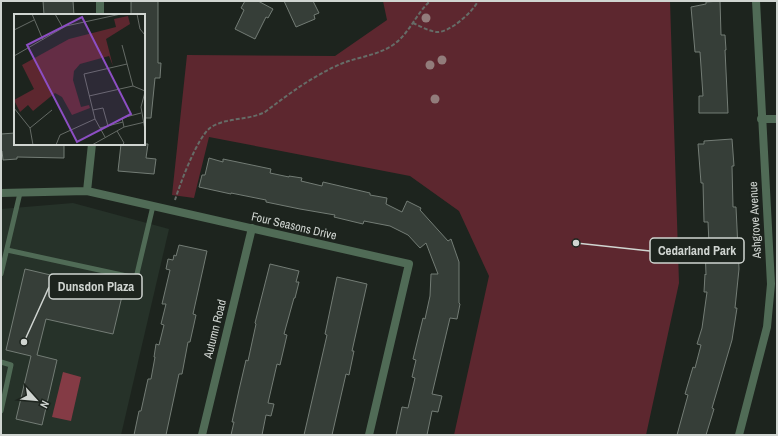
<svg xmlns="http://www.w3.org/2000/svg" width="778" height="436" viewBox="0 0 778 436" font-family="'Archivo Narrow',sans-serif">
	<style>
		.built { fill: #263229 }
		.green { fill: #5d272f }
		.water { fill: #843b45 }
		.building { fill: #363e38; stroke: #737c75 }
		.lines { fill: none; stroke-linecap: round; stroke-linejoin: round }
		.path { stroke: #666c67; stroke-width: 2; stroke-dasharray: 4 2; stroke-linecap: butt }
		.service { stroke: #506b56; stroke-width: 5 }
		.minor { stroke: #506b56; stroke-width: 8 }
		.tree { fill: #927c7b }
		.labels { text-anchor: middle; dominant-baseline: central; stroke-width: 3.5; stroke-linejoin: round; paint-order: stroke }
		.street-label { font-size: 12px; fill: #d0d5d1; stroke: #1d241e }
		.inset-road { fill: none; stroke: #656b66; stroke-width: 1 }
		.view { fill: #8c4ec3; fill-opacity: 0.15; stroke: #8c4ec3; stroke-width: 2 }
		.inset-edge { fill: none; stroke: #d0d5d1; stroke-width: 2 }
		.leader { fill: none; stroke: #d0d5d1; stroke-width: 1.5 }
		.callout-dot { fill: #d0d5d1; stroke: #1d241e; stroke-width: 1.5 }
		.callout { fill: #1d241e; stroke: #d0d5d1; stroke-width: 1.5 }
		.callout-label { font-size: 13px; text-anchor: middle; font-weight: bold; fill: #d0d5d1 }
	</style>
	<rect width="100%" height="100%" fill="#1d241e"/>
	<path class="built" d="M 73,203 L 169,229 L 121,435 L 1,435 L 1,209 Z"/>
	<path class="green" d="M 383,1 L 670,1 L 679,283 L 646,435 L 454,435 L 489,276 L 459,211 L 410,176 L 209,137 L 194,198 L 172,195 L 187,55 L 335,56 L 387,20 Z"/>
	<path class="water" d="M 63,372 L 81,377 L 71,421 L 52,417 Z"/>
	<path class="building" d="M 43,1 L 73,1 L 74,15 L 44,15 Z
		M 131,1 L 158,1 L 158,63 L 161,63 L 160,78 L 155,78 L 151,118 L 144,118 L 144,15 L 131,15 Z
		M 245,1 L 258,1 L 273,9 L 268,18 L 266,17 L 255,39 L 235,29 L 244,10 L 241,8 Z
		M 284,1 L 313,1 L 319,13 L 314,15 L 315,19 L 296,27 Z
		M 720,1 L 721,35 L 725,35 L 726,50 L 725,50 L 728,113 L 699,113 L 699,96 L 703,96 L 700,52 L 695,52 L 691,7 L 706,4 L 706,2 Z
		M 15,133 L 15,144 L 64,144 L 64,158 L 17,157 L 17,159 L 3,160 L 2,151 L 1,151 L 1,134 Z
		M 732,139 L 734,166 L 732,166 L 733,207 L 736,207 L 739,269 L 735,308 L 737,308 L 732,340 L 712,408 L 714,409 L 706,435 L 677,435 L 688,395 L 685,394 L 693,367 L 695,368 L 701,345 L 697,344 L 702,328 L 707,292 L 704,292 L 705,274 L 706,275 L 705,244 L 709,244 L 708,222 L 704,222 L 703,183 L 701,183 L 698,144 L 704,144 L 704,141 Z
		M 121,144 L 148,144 L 146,158 L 156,159 L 154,174 L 118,171 Z
		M 209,158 L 223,162 L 223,159 L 271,169 L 270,173 L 289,177 L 289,176 L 302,178 L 301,181 L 322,186 L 323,182 L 370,193 L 370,195 L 387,198 L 386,204 L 402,212 L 407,201 L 421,208 L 420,210 L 448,241 L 451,239 L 459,262 L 459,303 L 460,304 L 457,319 L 450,318 L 432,394 L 442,396 L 438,412 L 432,411 L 427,435 L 396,435 L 402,407 L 408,408 L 415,378 L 412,377 L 416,360 L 413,359 L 423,318 L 425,319 L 430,296 L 431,274 L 438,274 L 426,243 L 420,248 L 408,235 L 390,226 L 364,221 L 363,224 L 334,217 L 335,215 L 300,209 L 266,202 L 266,200 L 231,193 L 231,194 L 199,187 L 202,175 L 205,175 Z
		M 179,245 L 207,251 L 193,314 L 196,315 L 190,342 L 188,342 L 182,374 L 179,374 L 166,435 L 134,435 L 139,411 L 141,411 L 148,379 L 151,379 L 155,357 L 154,357 L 156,344 L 159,345 L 164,325 L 161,324 L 166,304 L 162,304 L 170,270 L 166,269 L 168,259 L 173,260 L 174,255 L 176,256 Z
		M 270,264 L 299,271 L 296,282 L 299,282 L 295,298 L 294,298 L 284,334 L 287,335 L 280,365 L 277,364 L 268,403 L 274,404 L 271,416 L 266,415 L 262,435 L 231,435 L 234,422 L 232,422 L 239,390 L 246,360 L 248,361 L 256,324 L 255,323 Z
		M 25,269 L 123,292 L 113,334 L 46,319 L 37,355 L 57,360 L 42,425 L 16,419 L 31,356 L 6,350 Z
		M 337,277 L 367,284 L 352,351 L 354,351 L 349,375 L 346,374 L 332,435 L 304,435 L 327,335 L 325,334 Z"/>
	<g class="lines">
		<path class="path" d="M 413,23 C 420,26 428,31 437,32 C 449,33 473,12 478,1
			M 175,200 C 180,184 197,138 210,128 C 214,125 221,122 227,121 C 240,118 253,118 265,112 C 290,93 314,75 343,63 C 359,57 378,55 393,45 C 409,34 416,14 430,1"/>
		<path class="service" d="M 7,250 L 136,278 L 153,206
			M 1,274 L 20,193
			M 1,362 L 11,365 L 1,411"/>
		<path class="minor" d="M 100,1 L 100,15
			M 761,119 L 777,119
			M 87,191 L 92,144
			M 1,193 L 87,191 L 409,264 L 369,435
			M 202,435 L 252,228
			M 739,435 L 767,327 L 771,284 L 756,1"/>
	</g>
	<g class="tree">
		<circle cx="426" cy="18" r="4.5"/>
		<circle cx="442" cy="60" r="4.5"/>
		<circle cx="430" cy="65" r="4.5"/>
		<circle cx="435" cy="99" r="4.5"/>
	</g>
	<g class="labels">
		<g class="street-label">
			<text transform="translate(755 220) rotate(-93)">Ashgrove Avenue</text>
			<text transform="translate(294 226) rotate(13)">Four Seasons Drive</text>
			<text transform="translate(215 329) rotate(-76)">Autumn Road</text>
		</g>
	</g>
	<g transform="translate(14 14)">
		<rect width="131" height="131" fill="#1d241e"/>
		<path d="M 114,2 L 116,10 L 92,25 L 99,52 L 95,42 L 66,50 L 60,57 L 59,66 L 67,93 L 75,91 L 76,94 L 58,101 L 48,83 L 41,79 L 19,97 L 14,91 L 6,98 L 0,86 L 20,75 L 8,51 L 55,25 L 102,13 L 100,5 Z" fill="#5d272f"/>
		<path class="inset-road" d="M 18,0 L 29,26M 41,0 L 49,14M 123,0 L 126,15 L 131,21M 0,16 L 20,6M 108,31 L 119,72M 0,42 L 52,12 L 107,0M 131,78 L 127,93 L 131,116M 75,82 L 119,72 L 131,77M 0,94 L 16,114 L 19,131M 79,96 L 89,94 L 94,112M 110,113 L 108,104 L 127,99M 16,114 L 38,96M 86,114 L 109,108M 103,117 L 110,129 L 108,131M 91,123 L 81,105 L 70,60 L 113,50M 42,131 L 46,121 L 81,105M 78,131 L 110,113 L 131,108"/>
		<path class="view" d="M 68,3 L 117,100 L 63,128 L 13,31 Z"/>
		<rect width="131" height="131" class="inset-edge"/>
	</g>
	<path class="leader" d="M576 243L650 251M24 342L49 287"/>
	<g class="callout-dot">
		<circle cx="576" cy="243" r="4"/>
		<circle cx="24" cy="342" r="4"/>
	</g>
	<g class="callout">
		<rect x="650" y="238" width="94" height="25" rx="4"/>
		<rect x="49" y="274" width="93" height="25" rx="4"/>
	</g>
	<g class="callout-label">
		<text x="697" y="255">Cedarland Park</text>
		<text x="96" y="291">Dunsdon Plaza</text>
	</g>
	<rect width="778" height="436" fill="none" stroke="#d0d5d1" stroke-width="4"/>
	<g transform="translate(36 400) rotate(117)" stroke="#1d241e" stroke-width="3" paint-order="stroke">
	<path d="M0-3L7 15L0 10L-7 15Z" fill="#d0d5d1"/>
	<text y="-6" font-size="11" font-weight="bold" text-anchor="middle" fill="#d0d5d1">N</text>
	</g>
</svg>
